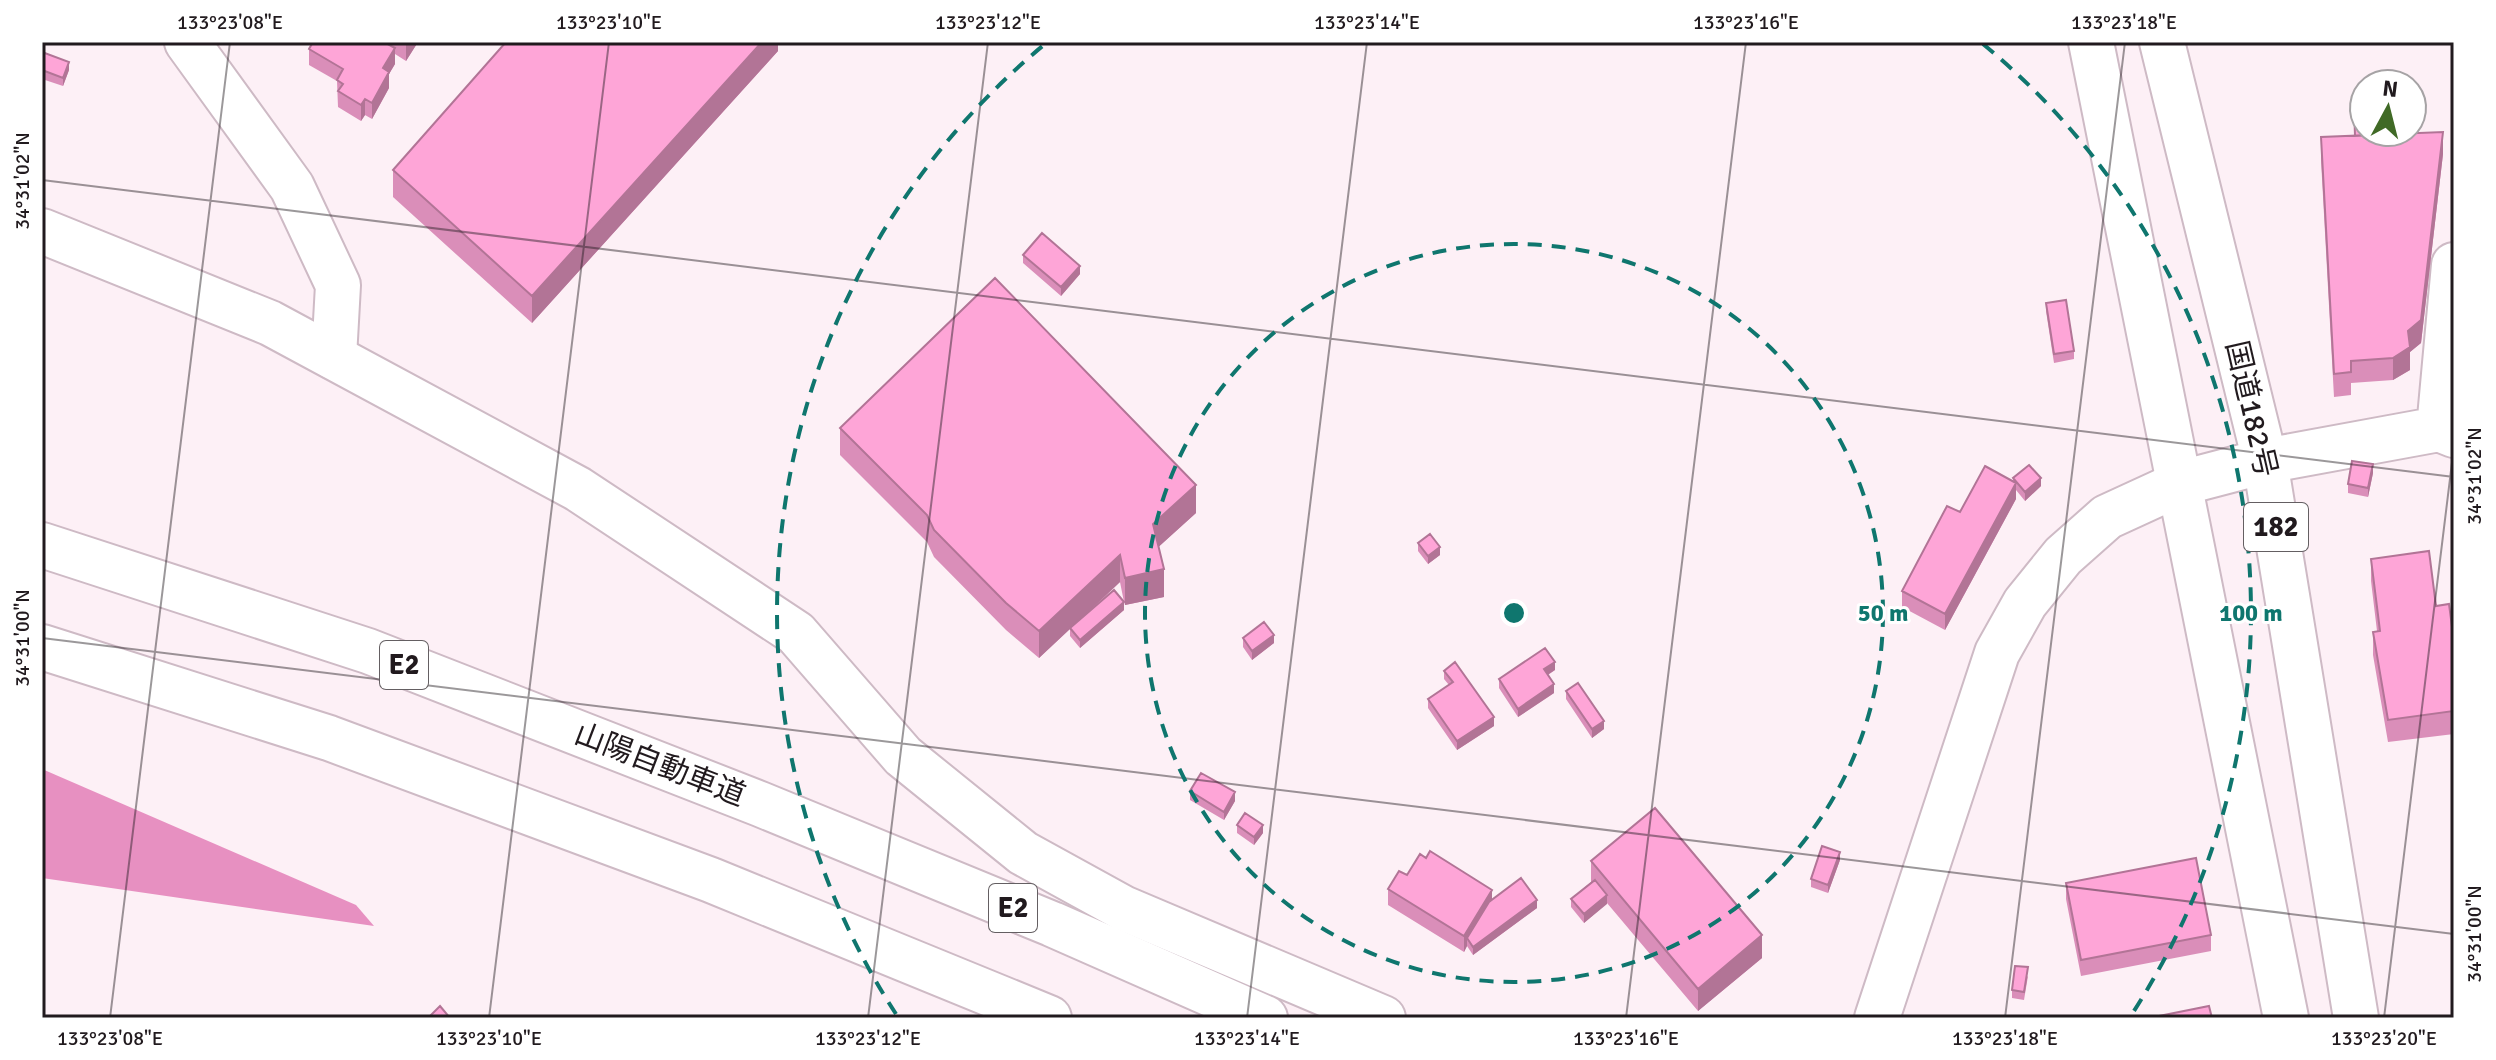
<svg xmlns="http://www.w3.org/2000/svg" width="2496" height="1060" viewBox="0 0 2496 1060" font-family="Signika,'Noto Sans JP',sans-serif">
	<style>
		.forest { fill: #e790c1 }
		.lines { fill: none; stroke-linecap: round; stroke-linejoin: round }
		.minor-casing { stroke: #cebac5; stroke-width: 48 }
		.tertiary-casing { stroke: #cebac5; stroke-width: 48 }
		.trunk-casing { stroke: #cebac5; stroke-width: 48 }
		.motorway-casing { stroke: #cebac5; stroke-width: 48 }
		.minor { stroke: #fff; stroke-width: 44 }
		.tertiary { stroke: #fff; stroke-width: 44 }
		.trunk { stroke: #fff; stroke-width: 44 }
		.motorway { stroke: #fff; stroke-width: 44 }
		.wall { fill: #da8eb9; fill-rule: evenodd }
		.shaded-wall { fill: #b27496 }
		.building { fill: #fea5d7; stroke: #b27496; stroke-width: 2 }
		.ticks { fill: none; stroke: #211a1e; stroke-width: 2; stroke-opacity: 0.45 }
		.ring { fill: none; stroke: #0f766e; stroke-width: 4; stroke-dasharray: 14 10 }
		.labels { text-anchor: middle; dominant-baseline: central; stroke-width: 6; stroke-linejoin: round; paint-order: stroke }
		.shield { fill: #fff; stroke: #645f62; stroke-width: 2 }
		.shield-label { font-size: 28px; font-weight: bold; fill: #211a1e }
		.street-label { font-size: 30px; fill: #211a1e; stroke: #fff }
		.centre { fill: #0f766e; stroke: #fff; stroke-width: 4 }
		.ring-label { font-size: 24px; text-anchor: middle; font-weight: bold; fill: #0f766e; stroke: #fff; stroke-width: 6; stroke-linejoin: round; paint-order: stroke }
		.neatline { fill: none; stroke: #211a1e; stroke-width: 3 }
		.ticks-label { font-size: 20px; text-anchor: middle; fill: #211a1e }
	</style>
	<rect width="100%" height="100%" fill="#fdf0f6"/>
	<path class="forest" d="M 42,769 L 356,905 L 374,926 L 42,878 Z"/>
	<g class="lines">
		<g class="minor-casing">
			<path id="minor" d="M 187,42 L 292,187 L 338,285 L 334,357
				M 2439,429 L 2454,265
				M 2265,461 L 2439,429 L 2454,435"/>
		</g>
		<g class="tertiary-casing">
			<path id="tertiary" d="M 42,231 L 270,323 L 578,489 L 796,633 L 903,756 L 1023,853 L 1123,908 L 1383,1018
				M 1877,1018 L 1997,653 L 2025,603 L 2063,556 L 2107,517 L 2181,483 L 2265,461"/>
		</g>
		<g class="trunk-casing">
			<path id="trunk" d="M 2091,42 L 2286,1018
				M 2162,42 L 2265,461 L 2356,1018"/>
		</g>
		<g class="motorway-casing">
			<path id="motorway" d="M 42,545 L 368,651 L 760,804 L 1052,924 L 1265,1018
				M 42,647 L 329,738 L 711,880 L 1049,1018"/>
		</g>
		<use href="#minor" class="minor"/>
		<use href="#tertiary" class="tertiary"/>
		<use href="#trunk" class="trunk"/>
		<use href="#motorway" class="motorway"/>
	</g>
	<path class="wall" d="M 313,42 L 418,42 L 406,61 L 395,54 L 395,64 L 389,74 L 389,88 L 372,119 L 365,115 L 361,121 L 338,107 L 337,81 L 309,65 L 309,49 Z
		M 778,42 L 778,51 L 532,323 L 393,197 L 393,170 Z
		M 42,52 L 69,70 L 63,86 L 42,79 Z
		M 2416,133 L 2443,154 L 2421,343 L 2410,352 L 2410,370 L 2393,380 L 2351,383 L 2351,395 L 2334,397 L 2321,160 L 2321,137 Z
		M 1023,255 L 1080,274 L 1061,296 L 1023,263 Z
		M 2046,303 L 2074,351 L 2074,359 L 2054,363 L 2046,311 Z
		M 840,428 L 1196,513 L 1158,547 L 1164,597 L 1125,605 L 1124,602 L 1124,610 L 1080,648 L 1070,636 L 1070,629 L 1039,658 L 1006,630 L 934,557 L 927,542 L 840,455 ZM 1120,582 L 1124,602 L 1093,608 Z
		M 2373,473 L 2368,497 L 2348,493 L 2348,484 Z
		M 2013,478 L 2041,486 L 2025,501 L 2016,490 L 2016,499 L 1945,630 L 1902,607 L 1902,591 L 2013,481 Z
		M 1418,543 L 1440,555 L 1428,564 L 1418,551 Z
		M 2371,559 L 2436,606 L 2454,642 L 2454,734 L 2388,742 L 2373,655 L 2373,632 L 2377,631 L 2371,581 Z
		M 1243,638 L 1274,643 L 1252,660 L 1243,647 Z
		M 1555,670 L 1548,675 L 1554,693 L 1518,717 L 1499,688 L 1499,679 Z
		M 1444,671 L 1494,726 L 1457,750 L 1428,708 L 1428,699 L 1449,685 L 1444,679 Z
		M 1566,691 L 1604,729 L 1592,738 L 1566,699 Z
		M 1190,791 L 1235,801 L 1224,820 L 1190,800 Z
		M 1237,825 L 1263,833 L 1254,845 L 1237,833 Z
		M 1840,860 L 1828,893 L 1811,887 L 1811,879 Z
		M 1591,861 L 1762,958 L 1698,1011 L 1607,903 L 1584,923 L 1571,907 L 1571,899 L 1591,882 Z
		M 1407,875 L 1492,900 L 1537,908 L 1473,955 L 1467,946 L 1464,952 L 1388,905 L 1388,889 Z
		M 2066,883 L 2211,935 L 2211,951 L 2081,976 L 2066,899 Z
		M 2028,976 L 2024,1000 L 2012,998 L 2012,990 Z"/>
	<path class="shaded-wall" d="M 408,42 L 418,42 L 406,61 L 406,45 Z
		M 762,42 L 778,42 L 778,51 L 532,323 L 532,296 Z
		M 395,48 L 395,64 L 389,74 L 389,88 L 372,119 L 372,103 L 383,68 Z
		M 69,62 L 69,70 L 63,86 L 63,78 Z
		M 365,99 L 365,115 L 361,121 L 361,105 Z
		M 2443,132 L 2443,154 L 2421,343 L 2410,352 L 2410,370 L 2393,380 L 2393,358 L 2408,331 Z
		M 1080,266 L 1080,274 L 1061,296 L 1061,287 Z
		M 2373,464 L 2373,473 L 2368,497 L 2368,488 Z
		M 2041,478 L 2041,486 L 2025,501 L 2025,492 Z
		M 2016,483 L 2016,499 L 1945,630 L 1945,614 Z
		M 1196,485 L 1196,513 L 1153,552 L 1153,524 Z
		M 1440,547 L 1440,555 L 1428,564 L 1428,556 Z
		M 1120,555 L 1120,582 L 1039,658 L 1039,631 Z
		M 1164,569 L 1164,597 L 1125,605 L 1125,578 Z
		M 1124,602 L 1124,610 L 1080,648 L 1080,640 Z
		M 1274,635 L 1274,643 L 1252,660 L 1252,651 Z
		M 1555,662 L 1555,670 L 1544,677 L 1544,669 Z
		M 1554,684 L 1554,693 L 1518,717 L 1518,709 Z
		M 1494,717 L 1494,726 L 1457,750 L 1457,741 Z
		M 1604,721 L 1604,729 L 1592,738 L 1592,729 Z
		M 1235,792 L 1235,801 L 1224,820 L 1224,812 Z
		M 1263,825 L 1263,833 L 1254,845 L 1254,837 Z
		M 1840,852 L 1840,860 L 1828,893 L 1828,885 Z
		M 1492,890 L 1492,906 L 1467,938 L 1467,946 L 1464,952 L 1464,936 Z
		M 1607,895 L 1607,904 L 1584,923 L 1584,914 Z
		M 1537,900 L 1537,908 L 1473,955 L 1473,947 Z
		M 1762,935 L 1762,958 L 1698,1011 L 1698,989 Z"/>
	<path class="building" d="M 313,42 L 384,42 L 395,48 L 383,68 L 389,72 L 372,103 L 365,99 L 361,105 L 338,91 L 343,84 L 337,80 L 343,69 L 309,49 Z
		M 506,42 L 762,42 L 532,296 L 393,170 Z
		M 42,52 L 69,62 L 63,78 L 42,70 Z
		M 2412,103 L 2415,103 L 2416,133 L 2355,136 L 2354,104 L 2364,104 L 2364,132 L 2412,132 Z
		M 2443,132 L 2421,320 L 2408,331 L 2410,347 L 2393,358 L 2351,361 L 2351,372 L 2334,374 L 2321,137 Z
		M 1042,233 L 1080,266 L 1061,287 L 1023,255 Z
		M 995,278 L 1196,485 L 1153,524 L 1164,569 L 1125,578 L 1120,555 L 1039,631 L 1006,603 L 934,530 L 927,515 L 840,428 Z
		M 2066,300 L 2074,351 L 2054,354 L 2046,303 Z
		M 2352,461 L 2373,464 L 2368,488 L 2348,484 Z
		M 2029,465 L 2041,478 L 2025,492 L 2013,478 Z
		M 1985,466 L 2016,483 L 1945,614 L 1902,591 L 1947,506 L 1960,512 Z
		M 1430,534 L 1440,547 L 1428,556 L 1418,543 Z
		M 2429,551 L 2436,606 L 2449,604 L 2454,642 L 2454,711 L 2388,720 L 2373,632 L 2380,631 L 2371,559 Z
		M 1114,590 L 1124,602 L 1080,640 L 1070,628 Z
		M 1264,622 L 1274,635 L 1252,651 L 1243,638 Z
		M 1545,648 L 1555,662 L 1544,669 L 1554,684 L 1518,709 L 1499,679 Z
		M 1455,662 L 1494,717 L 1457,741 L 1428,699 L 1453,682 L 1444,671 Z
		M 1578,683 L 1604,721 L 1592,729 L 1566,691 Z
		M 1201,773 L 1235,792 L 1224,812 L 1190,791 Z
		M 1655,808 L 1762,935 L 1698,989 L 1591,861 Z
		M 1245,813 L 1263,825 L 1254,837 L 1237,825 Z
		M 1822,846 L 1840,852 L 1828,885 L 1811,879 Z
		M 1430,851 L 1492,890 L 1464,936 L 1388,889 L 1399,871 L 1407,875 L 1420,854 L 1426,858 Z
		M 2196,858 L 2211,935 L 2081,960 L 2066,883 Z
		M 1521,878 L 1537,900 L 1473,947 L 1467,938 L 1489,902 Z
		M 1595,880 L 1607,895 L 1584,914 L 1571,899 Z
		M 2015,966 L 2028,967 L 2024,992 L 2012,990 Z
		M 440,1006 L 450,1018 L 428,1018 Z
		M 2209,1006 L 2212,1018 L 2149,1018 Z"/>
	<path class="ticks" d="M 42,180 L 2454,477M 42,638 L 2454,934M 110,1018 L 230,42M 489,1018 L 609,42M 868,1018 L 988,42M 1247,1018 L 1367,42M 1626,1018 L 1746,42M 2005,1018 L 2125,42M 2384,1018 L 2454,446"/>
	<g class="ring">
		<circle cx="1514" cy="613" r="369"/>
		<path d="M896 1014A737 737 0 0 1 1045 44M1983 44A737 737 0 0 1 2132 1014"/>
	</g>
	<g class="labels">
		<g class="shield">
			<rect x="2244" y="503" width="64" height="48" rx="6"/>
			<rect x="380" y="641" width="48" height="48" rx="6"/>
			<rect x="989" y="884" width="48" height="48" rx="6"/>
		</g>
		<g class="shield-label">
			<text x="2276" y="527">182</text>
			<text x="404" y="665">E2</text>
			<text x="1013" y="908">E2</text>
		</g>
		<g class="street-label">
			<text transform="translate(2251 409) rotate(77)">国道182号</text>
			<text transform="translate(660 765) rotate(21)">山陽自動車道</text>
		</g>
	</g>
	<circle cx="1514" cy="613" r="12" class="centre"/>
	<g class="ring-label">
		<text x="1883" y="621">50 m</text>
		<text x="2251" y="621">100 m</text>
	</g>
	<rect width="2496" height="1060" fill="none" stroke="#ffffff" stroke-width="88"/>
	<g transform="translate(2388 108) rotate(7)"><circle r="38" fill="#ffffff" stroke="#a6a3a5" stroke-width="2"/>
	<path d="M0-6L14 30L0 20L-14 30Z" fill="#406a26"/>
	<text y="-12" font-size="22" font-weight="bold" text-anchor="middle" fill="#211a1e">N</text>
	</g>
	<rect x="44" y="44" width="2408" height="972" class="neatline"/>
	<g class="ticks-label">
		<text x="230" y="29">133°23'08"E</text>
		<text x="609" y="29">133°23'10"E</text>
		<text x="988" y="29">133°23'12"E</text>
		<text x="1367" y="29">133°23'14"E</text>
		<text x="1746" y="29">133°23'16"E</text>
		<text x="2124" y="29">133°23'18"E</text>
		<text transform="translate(22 181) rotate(-90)" y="7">34°31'02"N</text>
		<text transform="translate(2474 476) rotate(-90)" y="7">34°31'02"N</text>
		<text transform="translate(22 638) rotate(-90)" y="7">34°31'00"N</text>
		<text transform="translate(2474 934) rotate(-90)" y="7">34°31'00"N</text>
		<text x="110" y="1045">133°23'08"E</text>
		<text x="489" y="1045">133°23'10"E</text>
		<text x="868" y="1045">133°23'12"E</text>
		<text x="1247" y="1045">133°23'14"E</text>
		<text x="1626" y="1045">133°23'16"E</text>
		<text x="2005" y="1045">133°23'18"E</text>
		<text x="2384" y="1045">133°23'20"E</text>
	</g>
</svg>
